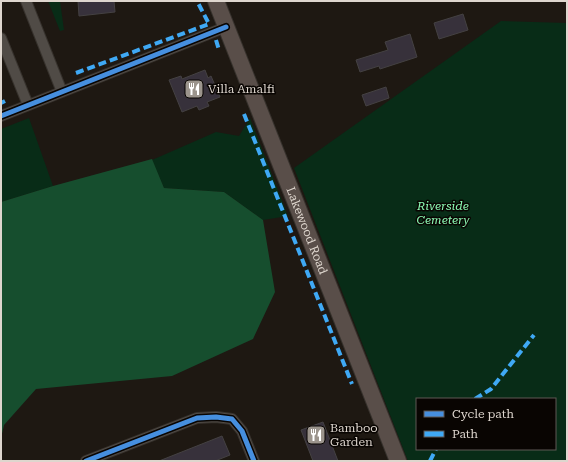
<svg xmlns="http://www.w3.org/2000/svg" width="568" height="462" viewBox="0 0 568 462" font-family="'Roboto Serif',serif">
	<style>
		.green { fill: #082c17; fill-rule: evenodd }
		.forest { fill: #164e2e }
		.building { fill: #37313b; stroke: #444142 }
		.lines { fill: none; stroke-linecap: round; stroke-linejoin: round }
		.street-casing { stroke: #37322d; stroke-width: 12 }
		.primary-casing { stroke: #37322d; stroke-width: 18 }
		.street { stroke: #504b46; stroke-width: 10 }
		.primary { stroke: #594e49; stroke-width: 16 }
		.quiet { stroke: #3fa9f5; stroke-width: 4; stroke-dasharray: 8 4; stroke-linecap: butt }
		.cycleway-casing { stroke: #090502; stroke-width: 8 }
		.cycleway { stroke: #468fdf; stroke-width: 5 }
		.labels { text-anchor: middle; dominant-baseline: central; stroke-width: 3; stroke-linejoin: round; paint-order: stroke }
		.poi-label { font-size: 12px; fill: #ded6ce; stroke: #090502; text-anchor: start }
		.park-label { font-size: 12px; font-style: italic; fill: #8cf9b3; stroke: #090502 }
		.street-label { font-size: 12px; fill: #ded6ce; stroke: #090502 }
	</style>
	<rect width="100%" height="100%" fill="#1e1812"/>
	<path class="green" d="M 48,1 L 60,1 L 64,30 L 60,31 Z
		M 501,21 L 567,23 L 567,461 L 408,461 L 294,168 ZM 417,399 L 555,399 L 555,449 L 417,449 Z
		M 29,118 L 53,186 L 1,202 L 1,129 Z
		M 250,118 L 288,216 L 263,220 L 224,192 L 164,188 L 152,160 L 216,132 L 239,136 Z"/>
	<path class="forest" d="M 152,159 L 164,188 L 224,192 L 263,220 L 275,292 L 253,339 L 172,376 L 36,389 L 4,425 L 1,438 L 1,202 L 53,186 Z"/>
	<path class="building" d="M 78,1 L 114,1 L 115,12 L 79,16 Z
		M 463,14 L 468,30 L 439,39 L 434,23 Z
		M 410,34 L 417,57 L 380,69 L 379,66 L 360,72 L 356,60 L 388,50 L 385,42 Z
		M 205,70 L 208,78 L 211,76 L 220,97 L 207,102 L 209,106 L 199,110 L 197,106 L 182,112 L 169,80 L 181,76 L 182,79 Z
		M 386,87 L 389,98 L 366,106 L 362,95 Z
		M 323,422 L 338,461 L 313,461 L 301,430 Z
		M 222,436 L 230,455 L 215,461 L 159,461 Z"/>
	<g class="lines">
		<g class="street-casing">
			<path id="street" d="M 26,1 L 62,92
				M 1,38 L 28,105
				M 1,116 L 226,27
				M 86,461 L 197,418 L 216,417 L 232,419 L 242,431 L 254,461"/>
		</g>
		<g class="primary-casing">
			<g id="primary">
				<path id="s1" d="M 216,1 L 398,461"/>
			</g>
		</g>
		<use href="#street" class="street"/>
		<use href="#primary" class="primary"/>
		<path class="quiet" d="M 216,40 L 219,50
			M 76,73 L 209,24 L 197,1
			M 1,103 L 5,101
			M 244,114 L 352,384
			M 475,399 L 491,389 L 534,335
			M 430,461 L 436,449"/>
		<g class="cycleway-casing">
			<path id="cycleway" d="M 1,116 L 226,27
				M 86,461 L 197,418 L 216,417 L 232,419 L 242,431 L 254,461"/>
		</g>
		<use href="#cycleway" class="cycleway"/>
	</g>
	<defs>
		<g id="restaurant-square" transform="scale(1)"><rect x="-9" y="-9" width="18" height="18" rx="4" fill="#9b948c" stroke="#090502"/><path d="M-5-6h1v4h1v-4h1v4h1v-4h1v5L-1.5 .5V6h-2V.5L-5-1ZM5-6V6H3V1.5H1.5Q1.5-4 5-6Z" fill="#fff"/></g>
	</defs>
	<g fill-rule="evenodd">
		<use href="#restaurant-square" x="194" y="89"/>
		<use href="#restaurant-square" x="316" y="435"/>
	</g>
	<g class="labels">
		<g class="poi-label">
			<text x="208" y="89">Villa Amalfi</text>
			<text x="330" y="428">Bamboo<tspan x="330" dy="14">Garden</tspan></text>
		</g>
		<g class="park-label">
			<text x="443" y="206">Riverside<tspan x="443" dy="14">Cemetery</tspan></text>
		</g>
		<g class="street-label">
			<text stroke="none"><textPath href="#s1" startOffset="247">Lakewood Road</textPath></text>
		</g>
	</g>
	<rect width="568" height="462" fill="none" stroke="#ded6ce" stroke-width="4"/>
	<rect x="416" y="398" width="140" height="52" fill="#090502" stroke="#5e5954"/>
	<rect x="424" y="411" width="20" height="6" fill="#468fdf" stroke="#5e5954"/>
	<text x="452" y="418" font-size="12" fill="#ded6ce">Cycle path</text>
	<rect x="424" y="431" width="20" height="6" fill="#3fa9f5" stroke="#5e5954"/>
	<text x="452" y="438" font-size="12" fill="#ded6ce">Path</text>
</svg>
